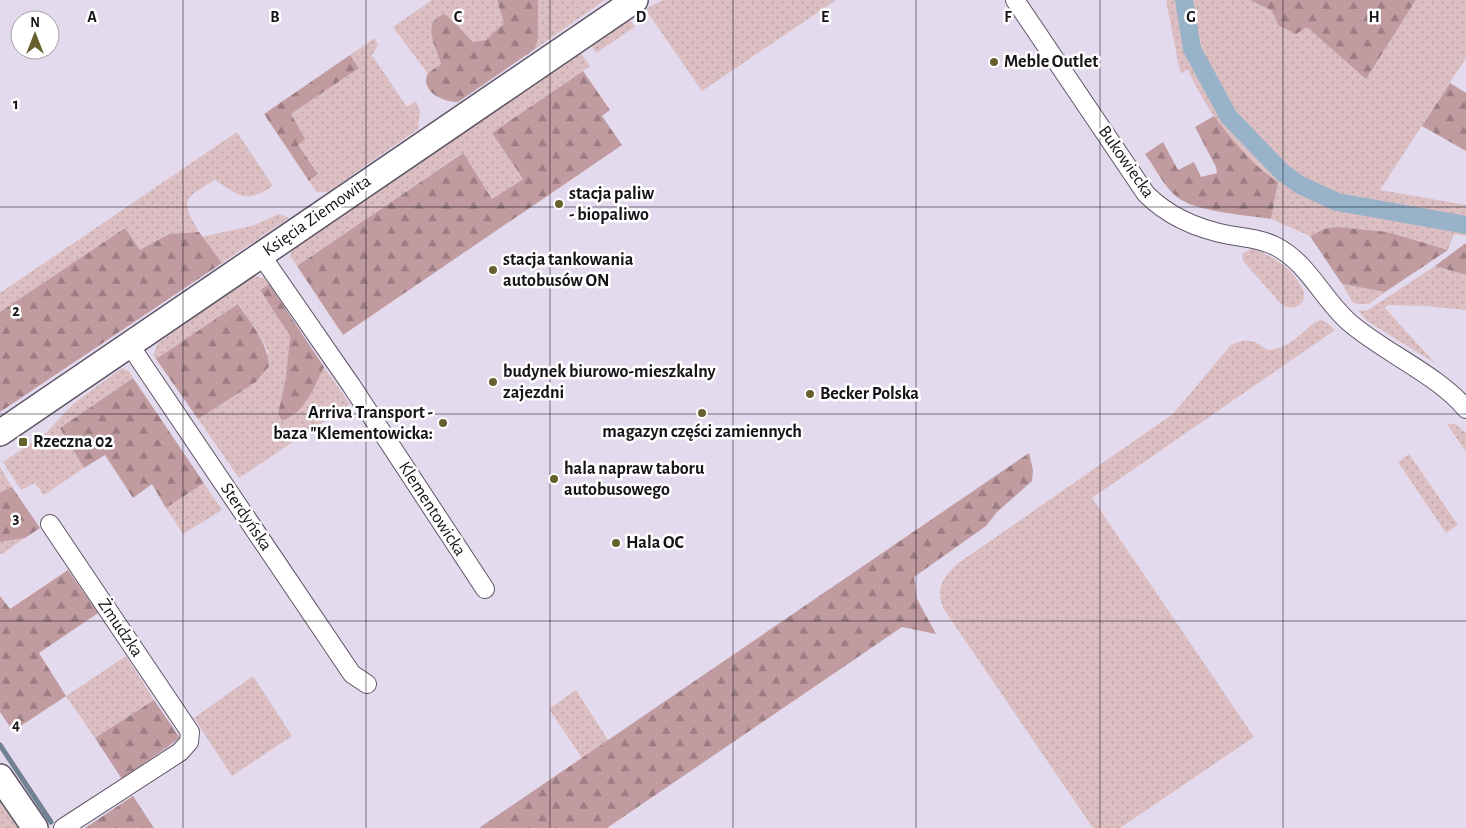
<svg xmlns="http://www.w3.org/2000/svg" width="1466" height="828" viewBox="0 0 1466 828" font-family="'Alegreya Sans',sans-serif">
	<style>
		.grass { fill: url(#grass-dots) }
		.forest { fill: url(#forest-firs) }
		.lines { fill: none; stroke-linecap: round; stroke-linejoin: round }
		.stream { stroke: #718294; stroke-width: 5 }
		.canal { stroke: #98b2c9; stroke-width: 18 }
		.street-casing { stroke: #5f5667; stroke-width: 20 }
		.secondary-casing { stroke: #5f5667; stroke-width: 28 }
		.street { stroke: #fff; stroke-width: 18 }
		.secondary { stroke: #fff; stroke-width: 25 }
		.grid { fill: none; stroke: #161319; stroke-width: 1; stroke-opacity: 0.55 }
		.poi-dot { fill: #65602d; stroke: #fff; stroke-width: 2 }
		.labels { text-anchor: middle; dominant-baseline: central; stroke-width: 5; stroke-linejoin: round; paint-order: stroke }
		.poi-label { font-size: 18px; font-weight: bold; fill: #161319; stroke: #fff; text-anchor: start }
		.street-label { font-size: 18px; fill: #161319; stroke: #fff }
		.grid-label { font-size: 16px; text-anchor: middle; font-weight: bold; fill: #161319; stroke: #fff; stroke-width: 5; stroke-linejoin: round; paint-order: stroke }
	</style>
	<defs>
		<pattern id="grass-dots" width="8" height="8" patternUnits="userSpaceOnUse" patternTransform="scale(1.25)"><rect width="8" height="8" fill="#dcbfc2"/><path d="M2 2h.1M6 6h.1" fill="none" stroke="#bca3a6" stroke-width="1.8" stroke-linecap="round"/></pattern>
		<pattern id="forest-firs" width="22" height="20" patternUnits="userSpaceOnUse" patternTransform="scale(1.25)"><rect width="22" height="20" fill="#c09ba0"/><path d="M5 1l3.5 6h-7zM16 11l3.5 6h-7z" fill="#9b7d82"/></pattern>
	</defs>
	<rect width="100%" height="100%" fill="#e4daee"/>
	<path class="grass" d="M 432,0 L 497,0 L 504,23 L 486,40 L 473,42 L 455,23 L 439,56 L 441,64 L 428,74 L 393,27 Z
		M 538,0 L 605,0 L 535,49 L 538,38 Z
		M 663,0 L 836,0 L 702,91 L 648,13 L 647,8 Z
		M 1166,0 L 1250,0 L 1272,11 L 1278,25 L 1307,26 L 1366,79 L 1416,0 L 1466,0 L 1466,58 L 1380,190 L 1466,205 L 1466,236 L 1454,234 L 1448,250 L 1422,243 L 1324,229 L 1310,236 L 1271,219 L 1278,182 C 1238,156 1208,113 1188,70 L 1181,73 L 1179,67 Z
		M 629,19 L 635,27 L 596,53 L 591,45 Z
		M 375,38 L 378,45 L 372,55 L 407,107 L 416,101 L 420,112 L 418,129 L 328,192 L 316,192 L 309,181 L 318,174 L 298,145 L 291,114 L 359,68 L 350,55 Z
		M 581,53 L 590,66 L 492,133 L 523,179 L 492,199 L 462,153 L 297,266 L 290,256 L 292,250 Z
		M 237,132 L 273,186 C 245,204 240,196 215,180 C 184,199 179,198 199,232 L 168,234 L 140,250 L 125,228 L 0,312 L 0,293 Z
		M 279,214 L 289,218 L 222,263 L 202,237 L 255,225 Z
		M 1253,248 C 1273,257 1292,267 1302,288 C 1310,303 1293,313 1281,304 L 1243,261 L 1242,256 L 1243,253 Z
		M 1435,266 L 1466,275 L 1466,310 L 1426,306 L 1388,305 L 1385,308 L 1435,363 L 1367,321 L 1359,311 L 1368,310 Z
		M 253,276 L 265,278 L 269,284 L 260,290 L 290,336 L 286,377 L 278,414 L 282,421 L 307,402 L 311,391 L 324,367 L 350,404 L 239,478 L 198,419 L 256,382 L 268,352 L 263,342 L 239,304 L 156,359 L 153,355 L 158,343 Z
		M 1342,284 L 1385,292 L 1369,304 L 1356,304 L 1352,301 Z
		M 1321,320 L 1326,322 L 1335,330 L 1092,498 L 1254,737 L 1120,828 L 1093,828 L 943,608 C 936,586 942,580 957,564 L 1173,414 L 1231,345 C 1246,338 1255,340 1267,350 C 1278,350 1290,344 1299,336 C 1307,330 1312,322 1321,320 Z
		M 122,368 L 129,371 L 133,378 L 60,428 L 84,468 L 44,495 L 35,483 L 21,490 L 3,462 L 46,433 L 73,404 Z
		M 1447,424 L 1455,424 L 1466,433 L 1466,452 Z
		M 1409,454 L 1458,525 L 1446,533 L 1398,462 Z
		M 0,467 L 12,487 L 0,492 Z
		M 204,483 L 222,510 L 183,534 L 166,508 Z
		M 25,538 L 0,555 L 0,542 Z
		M 126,656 L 154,700 L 95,738 L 66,696 Z
		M 253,676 L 292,736 L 232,776 L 194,718 Z
		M 576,690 L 608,740 L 582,758 L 549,709 Z
		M 0,792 L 24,828 L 0,828 Z"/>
	<path class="forest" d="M 497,0 L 538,0 L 538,38 L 535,49 L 458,102 C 445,102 428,95 426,82 C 426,79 426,76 428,74 C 431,70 437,67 441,64 C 437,47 420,23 444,14 L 455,23 L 473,42 L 486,40 L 504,23 Z
		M 1250,0 L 1416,0 L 1366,79 L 1307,27 L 1296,34 L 1278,25 L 1272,11 Z
		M 350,55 L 359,68 L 291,114 L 305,139 L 298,145 L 318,174 L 309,181 L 264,114 Z
		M 583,71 L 610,110 L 602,116 L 622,145 L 343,335 L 297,266 L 463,153 L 492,199 L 523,179 L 492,133 Z
		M 1450,83 L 1466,93 L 1466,151 L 1422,126 Z
		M 1214,116 C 1233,141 1252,165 1278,182 L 1271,219 C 1247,215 1196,212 1177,197 C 1164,187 1155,167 1145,154 L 1163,142 L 1178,170 L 1194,162 L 1201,177 L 1217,173 L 1216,167 L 1195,127 Z
		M 1337,227 L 1387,232 L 1448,250 L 1385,292 L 1342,284 L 1310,236 L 1324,229 Z
		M 125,228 L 140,250 L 169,234 L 199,232 L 222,263 L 0,412 L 0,312 Z
		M 1466,243 L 1466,275 L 1435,266 L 1463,245 Z
		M 269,284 L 324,367 C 311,391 309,409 282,421 L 278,414 L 286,377 L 290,336 L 260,290 Z
		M 238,304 C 252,325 267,342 269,366 L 256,382 L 198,419 L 156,359 Z
		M 133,378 L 204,483 L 166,508 L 152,484 L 133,498 L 105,455 L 84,468 L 60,428 Z
		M 1029,453 L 1033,470 L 1032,481 L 997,512 L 986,526 L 914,577 L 917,599 L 936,634 L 902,627 L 607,828 L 479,828 Z
		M 12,487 L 40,528 L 25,538 L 0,542 L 0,492 Z
		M 68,570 L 98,613 L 39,653 L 66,696 L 13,731 L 0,712 L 0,596 L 10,609 Z
		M 154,700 L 180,738 L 122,779 L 95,738 Z
		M 133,796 L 154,828 L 85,828 Z"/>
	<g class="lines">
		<path class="stream" d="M 0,745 L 51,822"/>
		<path class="canal" d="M 1184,0 L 1192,49 L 1229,117 L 1282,172 L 1300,185 L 1337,202 L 1466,225"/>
		<g class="street-casing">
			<path id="street" d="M 1015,0 L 1146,194 C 1169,217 1198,229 1229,235 C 1246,238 1262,239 1277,247 C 1309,264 1323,300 1350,323 C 1385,353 1438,375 1466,409
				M 261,255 L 351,385 L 485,589
				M 129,344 L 352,674 L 367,684
				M 50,524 L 190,732 L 189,742 L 180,752 L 63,828"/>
		</g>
		<g class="secondary-casing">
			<path id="secondary" d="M 0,433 L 635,0
				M 0,777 L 35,828"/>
		</g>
		<use href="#street" class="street"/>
		<use href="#secondary" class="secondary"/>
	</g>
	<path class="grid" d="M 183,0 L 183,828M 366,0 L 366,828M 550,0 L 550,828M 733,0 L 733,828M 916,0 L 916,828M 1100,0 L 1100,828M 1283,0 L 1283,828M 0,207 L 1466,207M 0,414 L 1466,414M 0,621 L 1466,621"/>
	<g class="poi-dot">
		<circle cx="994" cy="62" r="5"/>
		<circle cx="559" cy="204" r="5"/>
		<circle cx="493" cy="270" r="5"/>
		<circle cx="493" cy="382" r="5"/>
		<circle cx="810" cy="394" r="5"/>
		<circle cx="702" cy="413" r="5"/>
		<circle cx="443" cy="423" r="5"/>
		<rect x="18" y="437" width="10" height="10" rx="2.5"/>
		<circle cx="554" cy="479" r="5"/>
		<circle cx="616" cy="543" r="5"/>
	</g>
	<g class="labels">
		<g class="poi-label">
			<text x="1004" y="62">Meble Outlet</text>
			<text x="569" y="194">stacja paliw<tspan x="569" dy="21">- biopaliwo</tspan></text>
			<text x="503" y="260">stacja tankowania<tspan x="503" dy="21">autobusów ON</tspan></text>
			<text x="503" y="372">budynek biurowo-mieszkalny<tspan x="503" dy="21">zajezdni</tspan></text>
			<text x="820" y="394">Becker Polska</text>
			<text x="433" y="413" text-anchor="end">Arriva Transport -<tspan x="433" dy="21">baza "Klementowicka:</tspan></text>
			<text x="702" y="432" text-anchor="middle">magazyn części zamiennych</text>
			<text x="33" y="442">Rzeczna 02</text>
			<text x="564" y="469">hala napraw taboru<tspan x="564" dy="21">autobusowego</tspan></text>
			<text x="626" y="543">Hala OC</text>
		</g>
		<g class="street-label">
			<text transform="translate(1126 162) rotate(55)">Bukowiecka</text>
			<text transform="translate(317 216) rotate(-35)">Księcia Ziemowita</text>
			<text transform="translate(432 509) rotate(57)">Klementowicka</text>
			<text transform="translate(246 517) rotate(56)">Sterdyńska</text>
			<text transform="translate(120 628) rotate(56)">Żmudzka</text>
		</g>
	</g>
	<g class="grid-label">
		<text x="92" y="22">A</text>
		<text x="275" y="22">B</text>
		<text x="458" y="22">C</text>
		<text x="641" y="22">D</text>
		<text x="825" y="22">E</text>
		<text x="1008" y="22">F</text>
		<text x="1191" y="22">G</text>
		<text x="1374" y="22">H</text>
		<text x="16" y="109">1</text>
		<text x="16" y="316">2</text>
		<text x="16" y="523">3</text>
		<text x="16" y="730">4</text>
	</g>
	<g transform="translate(35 35)"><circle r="24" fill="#ffffff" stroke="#a2a1a3"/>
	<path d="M0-4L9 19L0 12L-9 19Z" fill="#65602d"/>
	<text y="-8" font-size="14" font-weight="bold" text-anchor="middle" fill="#161319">N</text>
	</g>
</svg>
